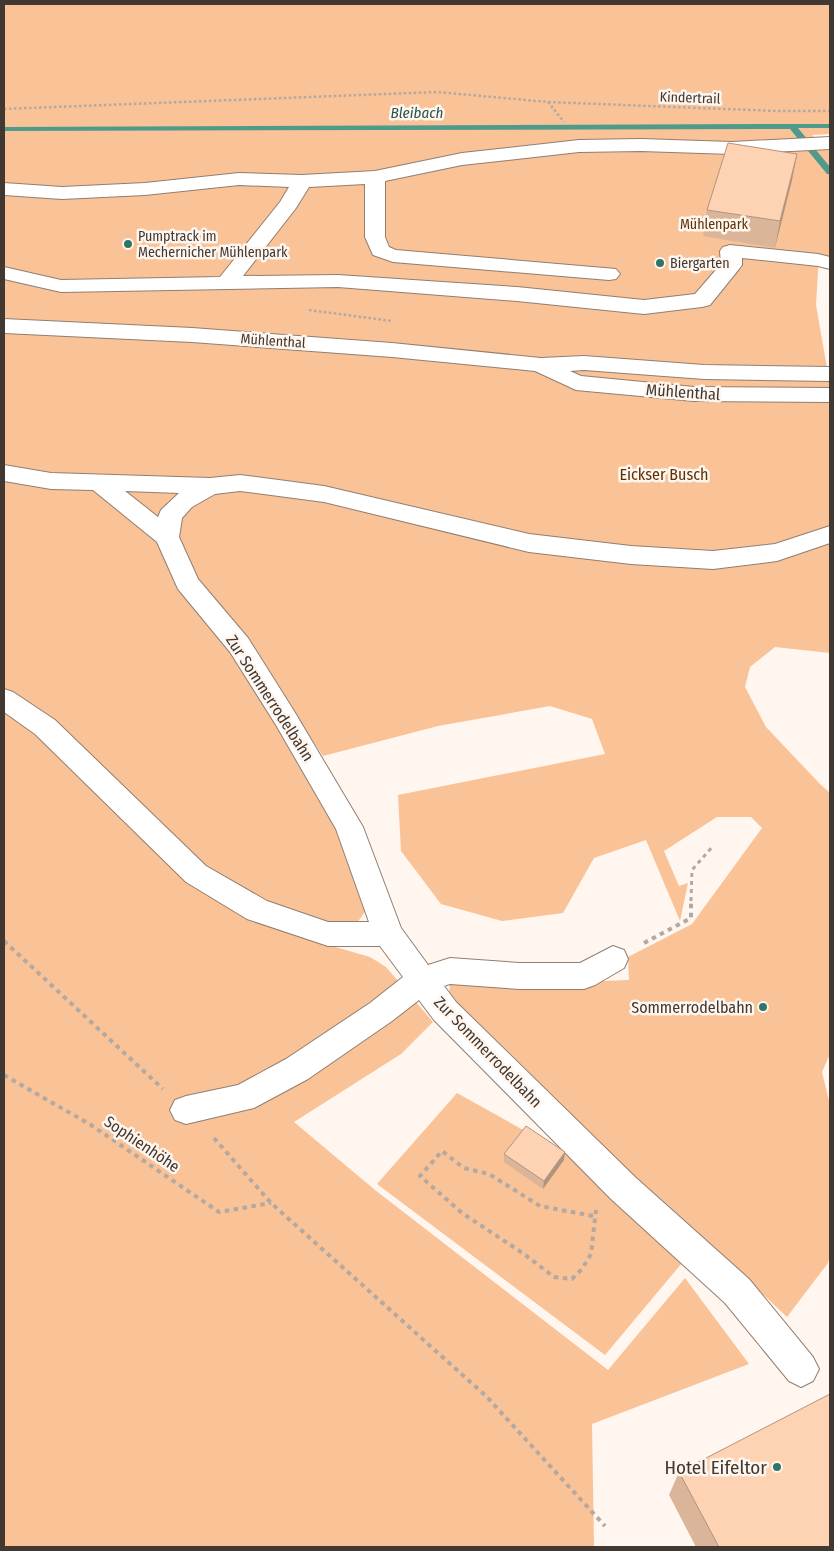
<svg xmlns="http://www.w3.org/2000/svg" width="834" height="1551" viewBox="0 0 834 1551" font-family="'Fira Sans Condensed',sans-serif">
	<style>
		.green { fill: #fac297 }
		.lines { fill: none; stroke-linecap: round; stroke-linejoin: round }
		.stream { fill: #4f9b8b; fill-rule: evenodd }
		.minor-casing { stroke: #927e6f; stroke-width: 2 }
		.major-casing { stroke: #927e6f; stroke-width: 2 }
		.path-far2 { stroke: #b2a9a2; stroke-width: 2.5; stroke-dasharray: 2.5 2.5; stroke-linecap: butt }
		.path-far1 { stroke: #b2a9a2; stroke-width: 3; stroke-dasharray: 4 4; stroke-linecap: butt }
		.path { stroke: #b2a9a2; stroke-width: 4; stroke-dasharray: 4.5 4.5; stroke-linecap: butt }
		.minor { fill: #fff; fill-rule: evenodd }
		.major { fill: #fff; fill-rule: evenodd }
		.wall { fill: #dab59a }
		.shaded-wall { fill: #b1947d }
		.building { fill: #fdd3b3; stroke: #b1947d }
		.poi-dot { fill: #317569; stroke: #fff6ef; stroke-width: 2 }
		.labels { text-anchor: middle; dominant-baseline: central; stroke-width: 5; stroke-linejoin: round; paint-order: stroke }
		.far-street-label { font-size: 14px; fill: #403831; stroke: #fff6ef }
		.far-park-label { font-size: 14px; fill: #5c3105; stroke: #fff6ef }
		.far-poi-label { font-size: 14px; fill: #403831; stroke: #fff6ef; text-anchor: start }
		.far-water-label { font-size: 15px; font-style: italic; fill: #26554d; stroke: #fff6ef }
		.street-label { font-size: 16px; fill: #403831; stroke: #fff6ef }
		.park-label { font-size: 16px; fill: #5c3105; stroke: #fff6ef }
		.poi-label { font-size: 16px; fill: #403831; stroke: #fff6ef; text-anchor: end }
		.near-poi-label { font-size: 19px; fill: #403831; stroke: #fff6ef; text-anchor: end }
	</style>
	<rect width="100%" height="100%" fill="#fff6ef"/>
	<path class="green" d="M 4,4 L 830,4 L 830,134 L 812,135 L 830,152 L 830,257 L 819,255 L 816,305 L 830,385 L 830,653 L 775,647 L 750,667 L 745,687 L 766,727 L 820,784 L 830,793 L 830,1054 L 822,1072 L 830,1105 L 830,1255 L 828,1263 L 787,1317 L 730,1263 L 679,1221 L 448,1006 L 450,983 L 506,985 L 629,980 L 628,957 L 692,924 L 762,828 L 751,817 L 717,817 L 664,851 L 679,886 L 688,883 L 680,921 L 646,840 L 594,858 L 563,913 L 502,921 L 441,904 L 401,851 L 398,795 L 605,754 L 592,719 L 550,706 L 438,726 L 323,756 L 213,595 L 185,589 L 232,652 L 340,825 L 369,906 L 357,923 L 342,929 L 264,905 L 205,871 L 37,712 L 4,690 Z
		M 4,706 L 21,716 L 250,916 L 311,940 L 370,957 L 386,967 L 433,1022 L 401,1054 L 294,1122 L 375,1190 L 608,1370 L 685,1278 L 749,1364 L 592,1424 L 594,1547 L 4,1547 Z
		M 457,1093 L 568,1155 L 682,1263 L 605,1355 L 377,1184 Z"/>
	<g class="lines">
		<path class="stream" d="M 792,124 L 830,124 L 830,128 L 798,128 L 830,167 L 830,174 L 827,174 L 790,129 L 4,131 L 4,127 Z"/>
		<g class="minor-casing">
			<path id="minor" d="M 830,137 L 830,149 L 732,154 L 641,151 L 579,152 L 462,165 L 385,181 L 385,237 L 389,247 L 396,250 L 616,269 L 620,274 L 616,279 L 609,280 L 393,262 L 373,255 L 365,237 L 365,184 L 309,187 L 296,208 L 243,276 L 338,275 L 517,287 L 644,300 L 695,294 L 721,264 L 720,251 L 723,247 L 730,245 L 818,254 L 830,257 L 830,269 L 818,266 L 742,258 L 742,265 L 739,269 L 710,305 L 702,307 L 644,314 L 517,301 L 338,287 L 61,292 L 4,279 L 4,267 L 61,280 L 220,277 L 280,202 L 289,187 L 239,185 L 145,195 L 62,199 L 4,195 L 4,183 L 62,187 L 145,183 L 239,173 L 302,175 L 375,171 L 462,153 L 579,140 L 641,139 L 732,142 Z
				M 4,465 L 51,473 L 210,478 L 240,475 L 324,486 L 529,534 L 631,546 L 713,551 L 775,544 L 830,526 L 830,543 L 777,561 L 713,569 L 631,564 L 529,552 L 324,502 L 240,491 L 215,494 L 192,507 L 182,518 L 179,537 L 198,579 L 248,638 L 294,711 L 363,827 L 401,928 L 428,965 L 450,958 L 520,963 L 580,963 L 613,946 L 624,950 L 628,959 L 624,968 L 595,985 L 584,989 L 520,989 L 450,984 L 444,986 L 456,1002 L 635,1177 L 749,1279 L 813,1357 L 819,1369 L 813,1381 L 801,1387 L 789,1381 L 725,1303 L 611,1199 L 434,1020 L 419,1000 L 392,1021 L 308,1079 L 254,1108 L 186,1124 L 175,1120 L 170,1110 L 175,1100 L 186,1096 L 238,1085 L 286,1059 L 370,1003 L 403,977 L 380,946 L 328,946 L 247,919 L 186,882 L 35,734 L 4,712 L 4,689 L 13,692 L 55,720 L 206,866 L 267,901 L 328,922 L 369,922 L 336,829 L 276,725 L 230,652 L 178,589 L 157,542 L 93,490 L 51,489 L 4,481 ZM 125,491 L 179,493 L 161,510 L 158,517 Z"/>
		</g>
		<g class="major-casing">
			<path id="major" d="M 4,319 L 192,328 L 392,343 L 541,358 L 584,356 L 704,365 L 830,367 L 830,381 L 704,379 L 584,370 L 570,371 L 581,376 L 694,387 L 830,388 L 830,402 L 694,401 L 576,390 L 535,371 L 392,357 L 192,342 L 4,333 Z"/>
		</g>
		<path class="path-far2" d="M 548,102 L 564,122
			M 4,109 L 437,92 L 548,102 L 777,111 L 830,111
			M 309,310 L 392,321"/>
		<path class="path-far1" d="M 691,901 L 692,870 L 712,847"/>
		<path class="path" d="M 4,941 L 163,1089
			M 644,943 L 691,918 L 691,899
			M 4,1075 L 91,1125 L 219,1212 L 271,1203
			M 214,1138 L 271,1203 L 486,1396 L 605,1526
			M 593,1216 L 540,1206 L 489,1174 L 464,1168 L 442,1151 L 420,1176 L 462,1213 L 524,1254 L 554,1277 L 572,1279 L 582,1269 L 591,1254 L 596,1210"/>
		<use href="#minor" class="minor"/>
		<use href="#major" class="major"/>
	</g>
	<path class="wall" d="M 797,154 L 792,180 L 775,248 L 703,236 L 707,210 Z
		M 504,1154 L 564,1160 L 543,1189 L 504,1162 Z
		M 679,1472 L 830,1547 L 696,1547 L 669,1495 Z"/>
	<path class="shaded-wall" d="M 797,154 L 792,180 L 775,248 L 780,221 Z
		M 565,1152 L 564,1160 L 543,1189 L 544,1181 Z"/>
	<path class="building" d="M 728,143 L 797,154 L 780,221 L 707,210 Z
		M 526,1126 L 565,1152 L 544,1181 L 504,1154 Z
		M 830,1394 L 830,1547 L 719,1547 L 679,1472 Z"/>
	<g class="poi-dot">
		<circle cx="128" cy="244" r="5"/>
		<circle cx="660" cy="263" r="5"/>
		<circle cx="763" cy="1007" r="5"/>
		<circle cx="777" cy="1467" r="5"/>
	</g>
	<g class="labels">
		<g class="far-street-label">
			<text transform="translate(690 98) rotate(2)">Kindertrail</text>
			<text transform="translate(273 341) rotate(4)">Mühlenthal</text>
		</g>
		<g class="far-park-label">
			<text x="714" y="224">Mühlenpark</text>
		</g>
		<g class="far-poi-label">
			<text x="138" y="236">Pumptrack im<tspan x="138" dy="16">Mechernicher Mühlenpark</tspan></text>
			<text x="670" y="263">Biergarten</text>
		</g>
		<g class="far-water-label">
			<text x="417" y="113">Bleibach</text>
		</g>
		<g class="street-label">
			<text transform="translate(683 392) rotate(4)">Mühlenthal</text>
			<text transform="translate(270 698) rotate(57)">Zur Sommerrodelbahn</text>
			<text transform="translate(488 1052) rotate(46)">Zur Sommerrodelbahn</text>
			<text transform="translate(142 1144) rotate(34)">Sophienhöhe</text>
		</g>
		<g class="park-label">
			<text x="664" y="474">Eickser Busch</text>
		</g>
		<g class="poi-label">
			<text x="753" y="1007">Sommerrodelbahn</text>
		</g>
		<g class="near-poi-label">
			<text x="767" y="1467">Hotel Eifeltor</text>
		</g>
	</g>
	<rect width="834" height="1551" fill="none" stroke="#403831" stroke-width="10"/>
</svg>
